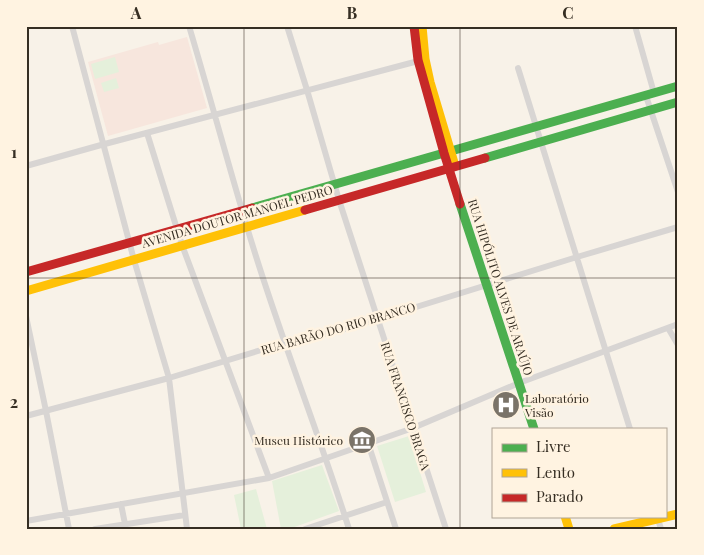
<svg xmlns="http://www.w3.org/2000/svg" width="704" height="555" viewBox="0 0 704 555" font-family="'Playfair Display',serif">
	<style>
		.education { fill: #f7e6dd }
		.green { fill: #e5f0db }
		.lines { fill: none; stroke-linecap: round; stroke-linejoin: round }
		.street { stroke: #d8d5d3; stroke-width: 6 }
		.fast { stroke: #4caf50; stroke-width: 9 }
		.slow { stroke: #ffc107; stroke-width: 9 }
		.jam { stroke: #c62828; stroke-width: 9 }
		.grid { fill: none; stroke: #362e23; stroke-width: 1; stroke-opacity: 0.55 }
		.labels { text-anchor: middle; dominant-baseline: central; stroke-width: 5; stroke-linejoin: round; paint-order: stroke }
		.street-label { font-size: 12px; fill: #362e23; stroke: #fff3e1 }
		.poi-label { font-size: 12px; fill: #362e23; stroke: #fff3e1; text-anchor: start }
		.neatline { fill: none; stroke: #362e23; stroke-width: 2 }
		.grid-label { font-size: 16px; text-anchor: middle; font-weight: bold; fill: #362e23 }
	</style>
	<rect width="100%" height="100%" fill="#f8f2e8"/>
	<path class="education" d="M 187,37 L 207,108 L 108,136 L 88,62 L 158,42 L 159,45 Z"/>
	<path class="green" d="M 115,57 L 119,72 L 95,79 L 91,64 Z
		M 116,78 L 119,88 L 104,92 L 101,83 Z
		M 409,436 L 426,492 L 395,502 L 377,446 Z
		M 322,465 L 339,511 L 289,529 L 281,529 L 272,481 Z
		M 256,489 L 267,529 L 241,529 L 234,495 Z"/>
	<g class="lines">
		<path class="street" d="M 72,26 L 134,260 L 169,378 L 187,529
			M 189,26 C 209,93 227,160 247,227 C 277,329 317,427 349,529
			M 287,26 L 307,90 L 339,200 L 446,529
			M 635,26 L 654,93
			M 518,68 L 630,429
			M 646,96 L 678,192
			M 147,133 L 182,245 L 269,478
			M 26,166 L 101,145 L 422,60
			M 26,316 L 46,411 L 69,529
			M 668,328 L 678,345
			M 26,416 L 169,378 L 284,343 L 342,330 L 577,257 L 678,227
			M 368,443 L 396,529
			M 121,504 L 125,524
			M 657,516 L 661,529
			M 26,521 L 269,478 L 413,428 L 519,383 L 678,324
			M 95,529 L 185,515
			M 305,529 L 387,502"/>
		<path class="fast" d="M 485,158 L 678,102
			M 460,204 L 534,429
			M 252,208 L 678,86"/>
		<path class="slow" d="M 422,26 L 425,59 L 430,82 L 455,166
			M 26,291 L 305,210
			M 565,516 L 569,529
			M 614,529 L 678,514"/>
		<path class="jam" d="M 414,26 L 418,60 L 444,153 L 460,204
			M 305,210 L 485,158
			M 26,272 L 252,208"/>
	</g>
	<path class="grid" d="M 244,26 L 244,529M 460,26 L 460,529M 26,278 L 678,278"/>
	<defs>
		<g id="hospital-disc" transform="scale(1.4375)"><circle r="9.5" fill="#7a7368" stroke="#fff3e1"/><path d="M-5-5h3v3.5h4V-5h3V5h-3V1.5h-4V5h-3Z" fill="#fff"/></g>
		<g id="museum-disc" transform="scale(1.4375)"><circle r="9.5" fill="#7a7368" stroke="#fff3e1"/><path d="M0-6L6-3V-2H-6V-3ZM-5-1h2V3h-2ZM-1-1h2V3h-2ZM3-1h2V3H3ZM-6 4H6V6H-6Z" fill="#fff"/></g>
	</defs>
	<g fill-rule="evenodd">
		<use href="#hospital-disc" x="506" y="405"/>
		<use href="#museum-disc" x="362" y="440"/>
	</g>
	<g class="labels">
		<g class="street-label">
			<text transform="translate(237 216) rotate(-16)">AVENIDA DOUTOR MANOEL PEDRO</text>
			<text transform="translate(501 287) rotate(72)">RUA HIPÓLITO ALVES DE ARAÚJO</text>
			<text transform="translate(338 328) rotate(-16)">RUA BARÃO DO RIO BRANCO</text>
			<text transform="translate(406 406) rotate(72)">RUA FRANCISCO BRAGA</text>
		</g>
		<g class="poi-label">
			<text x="525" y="398">Laboratório<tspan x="525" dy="14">Visão</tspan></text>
			<text x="343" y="440" text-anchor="end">Museu Histórico</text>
		</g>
	</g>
	<rect width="704" height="555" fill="none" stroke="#fff3e1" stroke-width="55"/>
	<rect x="492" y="428" width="175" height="90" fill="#fff3e1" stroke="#afa495"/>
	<rect x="502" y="444" width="25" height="8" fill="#4caf50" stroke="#afa495"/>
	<text x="536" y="452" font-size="15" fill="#362e23">Livre</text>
	<rect x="502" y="469" width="25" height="8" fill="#ffc107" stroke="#afa495"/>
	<text x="536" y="478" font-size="15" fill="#362e23">Lento</text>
	<rect x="502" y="494" width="25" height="8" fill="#c62828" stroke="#afa495"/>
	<text x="536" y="502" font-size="15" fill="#362e23">Parado</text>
	<rect x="28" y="28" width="648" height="500" class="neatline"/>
	<g class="grid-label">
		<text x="136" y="19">A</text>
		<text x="352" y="19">B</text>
		<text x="568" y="19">C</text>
		<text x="14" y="158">1</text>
		<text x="14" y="408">2</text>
	</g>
</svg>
